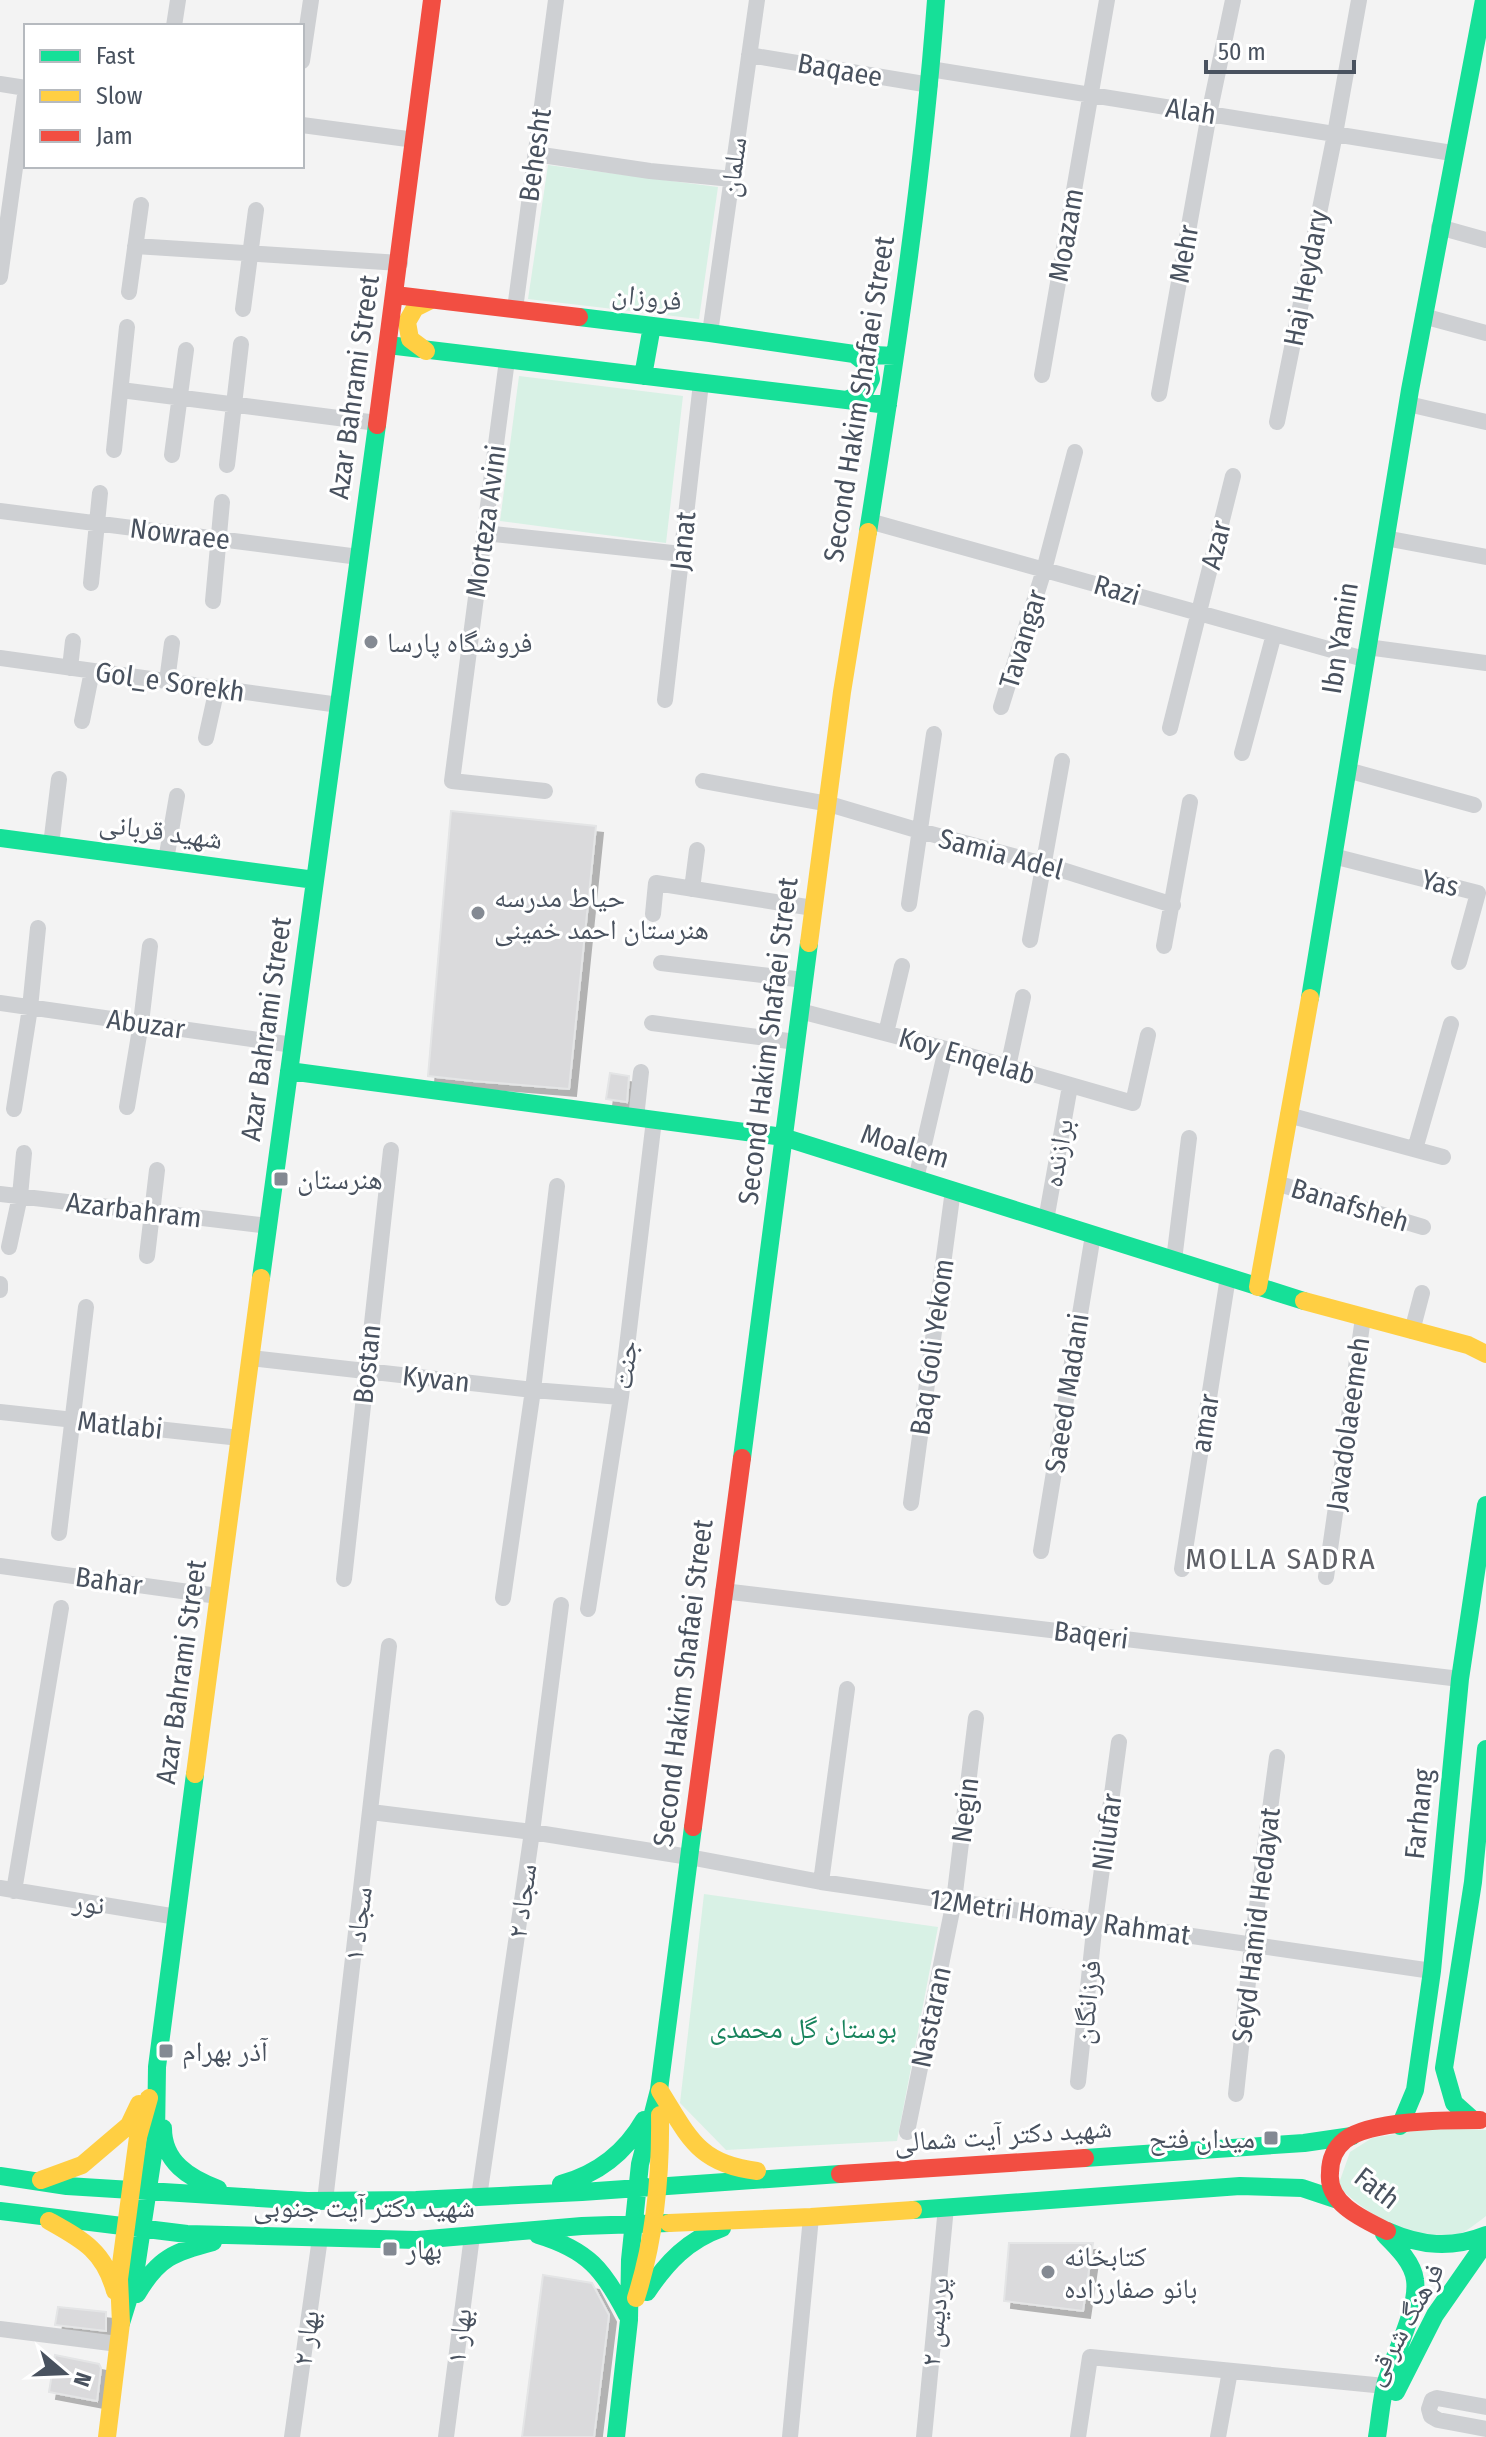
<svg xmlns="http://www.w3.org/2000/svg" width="1486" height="2437" viewBox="0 0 1486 2437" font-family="'Fira Sans Condensed','Noto Naskh Arabic',sans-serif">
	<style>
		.green { fill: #d8f1e5 }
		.building { fill: #dadadc; stroke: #e4e5e6; stroke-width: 2; filter: url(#shadow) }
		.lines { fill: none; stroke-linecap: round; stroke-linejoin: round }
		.street { stroke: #ced0d3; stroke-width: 16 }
		.fast { stroke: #16e098; stroke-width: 18 }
		.slow { stroke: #ffcf43; stroke-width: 18 }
		.jam { stroke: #f24e42; stroke-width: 18 }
		.poi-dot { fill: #848a93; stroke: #fff; stroke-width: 3 }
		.labels { text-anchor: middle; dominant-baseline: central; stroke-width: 6; stroke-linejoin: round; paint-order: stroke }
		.street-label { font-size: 28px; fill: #49525f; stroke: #fff }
		.poi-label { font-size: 28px; fill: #49525f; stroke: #fff; text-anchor: start }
		.park-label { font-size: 28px; fill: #17835c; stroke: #fff }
		.neighbourhood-label { font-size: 30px; letter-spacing: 2px; fill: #5e6067; stroke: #fff }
	</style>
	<defs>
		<filter id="shadow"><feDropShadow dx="7" dy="7" stdDeviation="0" flood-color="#0004"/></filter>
	</defs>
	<rect width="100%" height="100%" fill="#f3f3f3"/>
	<path class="green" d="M 548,165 L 718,187 L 699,319 L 528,299 Z
		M 519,376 L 683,396 L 666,543 L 500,521 Z
		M 704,1894 L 938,1927 L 897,2141 L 726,2150 L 680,2103 Z
		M 1434,2128 L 1486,2130 L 1486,2216 C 1477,2223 1466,2232 1455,2236 C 1417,2249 1363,2211 1338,2186 L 1350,2152 L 1372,2138 Z"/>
	<path class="building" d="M 451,811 L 596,826 L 569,1089 L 473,1081 L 428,1076 Z
		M 610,1073 L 629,1076 L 627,1102 L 606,1099 Z
		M 1009,2243 L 1093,2243 L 1083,2311 L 1004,2301 Z
		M 543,2275 L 592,2283 L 609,2315 L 594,2437 L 522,2437 Z
		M 58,2307 L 106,2312 L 106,2331 L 55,2325 Z
		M 55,2355 L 99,2364 L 101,2368 L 97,2401 L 49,2392 Z"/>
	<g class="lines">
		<path class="street" d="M 174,26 L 178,0
			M 749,55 L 930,85
			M 302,61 L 311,0
			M 930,69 L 1452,153
			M 0,84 L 26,88
			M 302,125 L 415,140
			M 535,154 L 650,171 L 732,179
			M 1439,227 L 1486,240
			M 135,246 L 400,263
			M 0,277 L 26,88
			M 129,292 L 141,205
			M 243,309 L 256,210
			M 515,309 L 556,0
			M 1423,316 L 1486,333
			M 710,333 L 757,0
			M 507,360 L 452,781 L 545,791
			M 1042,375 L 1107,0
			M 121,390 L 377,423
			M 1159,394 L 1209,114 L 1233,0
			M 1408,404 L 1486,422
			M 1277,422 L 1335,134 L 1359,0
			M 114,450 L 127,327
			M 172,455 L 186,350
			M 227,465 L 241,344
			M 0,511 L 359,557
			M 869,521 L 1364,659
			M 484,533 L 682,554
			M 1385,538 L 1486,557
			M 91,583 L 100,493
			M 213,601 L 222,502
			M 1367,647 L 1486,663
			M 0,658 L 339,705
			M 70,668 L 73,641
			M 167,681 L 172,643
			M 665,700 L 701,383
			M 1001,707 L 1044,570 L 1075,452
			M 82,721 L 92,671
			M 1170,728 L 1233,476
			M 206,738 L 217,688
			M 1242,753 L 1274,634
			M 1347,770 L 1474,805
			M 703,781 L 829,804 L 920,831 L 1043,864 L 1173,905
			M 51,845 L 59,779
			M 1333,856 L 1478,893 L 1459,962
			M 166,860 L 177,796
			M 692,889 L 697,850
			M 909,904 L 934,734
			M 653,914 L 656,883 L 813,908
			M 1030,940 L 1062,761
			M 1164,946 L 1190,802
			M 661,963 L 804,980
			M 0,1003 L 293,1045
			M 800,1011 L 946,1049 L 1133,1103 L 1148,1035
			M 652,1023 L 796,1042
			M 886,1033 L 902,966
			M 1008,1067 L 1023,997
			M 127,1107 L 141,1023 L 150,946
			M 14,1109 L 30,1008 L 38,928
			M 1288,1115 L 1443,1157
			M 636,1118 L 641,1072
			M 1415,1149 L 1451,1024
			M 916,1179 L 946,1049
			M 1276,1183 L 1423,1227
			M 0,1194 L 269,1226
			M 1046,1220 L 1070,1086
			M 9,1247 L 20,1196 L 24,1153
			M 147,1256 L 157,1170
			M 1174,1260 L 1189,1138
			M 0,1290 L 0,1284
			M 1412,1331 L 1422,1293
			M 251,1358 L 533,1390 L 621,1397
			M 0,1412 L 240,1438
			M 911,1503 L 953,1190
			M 59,1533 L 86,1307
			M 1041,1551 L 1093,1235
			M 0,1566 L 218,1596
			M 1182,1569 L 1228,1277
			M 1326,1577 L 1363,1318
			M 344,1579 L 391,1150
			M 723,1591 L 1460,1679
			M 503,1598 L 533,1390 L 557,1186
			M 588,1609 L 621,1397 L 654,1120
			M 371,1812 L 532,1832 L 689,1857 L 821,1882 L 1432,1971
			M 821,1882 L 847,1689
			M 0,1888 L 177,1917
			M 14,1891 L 61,1608
			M 1078,2082 L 1095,1921 L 1119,1742
			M 1236,2094 L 1252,1944 L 1277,1757
			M 907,2132 L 954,1901 L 976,1718
			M 479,2197 L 532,1832 L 561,1605
			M 325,2201 L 389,1646
			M 0,2329 L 118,2344
			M 1486,2407 L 1437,2398 L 1432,2400 L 1429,2409 L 1431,2416 L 1438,2420 L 1486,2429
			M 292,2437 L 320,2238
			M 446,2437 L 472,2236
			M 790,2437 L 811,2217
			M 924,2437 L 946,2207
			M 1078,2437 L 1090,2357 L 1385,2386
			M 1218,2437 L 1230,2371"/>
		<path class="fast" d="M 579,317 L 710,333 L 854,354 L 895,356
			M 388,345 L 888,405
			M 643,376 L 652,326
			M 849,399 L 865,391 L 871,379 L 868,365 L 854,354
			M 868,532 C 896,355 923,179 936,0
			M 0,838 L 315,880
			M 1310,998 L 1410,390 L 1484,0
			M 289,1071 L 783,1137 L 1304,1301
			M 261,1278 L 377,425
			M 742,1458 L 809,943
			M 1473,2120 L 1454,2103 L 1444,2068 L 1473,1882 L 1486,1749
			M 1400,2126 L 1415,2090 L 1432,1971 L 1460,1679 L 1486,1505
			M 163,2128 C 163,2162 189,2178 218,2189
			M 1085,2158 L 1304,2143 L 1352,2136
			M 0,2176 L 67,2186 L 307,2201 L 416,2200 L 582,2192 L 840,2174
			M 561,2184 C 598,2174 625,2153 644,2120
			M 913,2210 L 1240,2186 L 1302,2188 L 1338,2200
			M 0,2211 L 187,2234 L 417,2240 L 582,2226 L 669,2223
			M 1387,2231 C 1421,2246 1451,2249 1486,2235
			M 538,2235 C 588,2250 604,2270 627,2315
			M 647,2292 C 667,2262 688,2240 722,2228
			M 137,2294 C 158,2258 174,2252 213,2242
			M 121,2323 L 134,2281 L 156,2136 L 157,2067 L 195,1774
			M 1396,2392 L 1435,2315 L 1486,2242
			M 616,2437 L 629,2320 L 630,2260 L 640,2164 L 659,2090 L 693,1827
			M 1377,2437 C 1380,2419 1381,2400 1386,2382 C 1394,2355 1419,2307 1415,2280 C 1413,2262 1396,2246 1384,2234"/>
		<path class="slow" d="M 426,351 L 410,339 L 407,322 L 415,308 L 433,299
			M 809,943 L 842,692 L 868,532
			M 1258,1287 L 1310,998
			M 1304,1301 L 1468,1345 L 1486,1354
			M 195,1774 L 261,1278
			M 660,2091 C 689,2137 698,2164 757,2171
			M 41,2180 L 82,2165 L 129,2125 L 139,2104
			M 49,2221 C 83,2240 104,2251 115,2291
			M 669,2223 L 811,2217 L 913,2210
			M 636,2298 C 655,2238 661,2178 660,2115
			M 107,2437 L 121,2323 L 119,2279 L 138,2137 L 149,2098"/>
		<path class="jam" d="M 395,295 L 579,317
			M 377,425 L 432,0
			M 693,1827 L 742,1458
			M 840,2174 L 1085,2158
			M 1387,2231 C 1363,2219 1327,2204 1330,2173 C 1330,2160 1335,2148 1345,2140 C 1370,2120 1447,2120 1480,2120"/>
	</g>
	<g class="poi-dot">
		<circle cx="371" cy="642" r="8"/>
		<circle cx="478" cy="913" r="8"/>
		<rect x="273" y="1171" width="16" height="16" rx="4"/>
		<rect x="158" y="2043" width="16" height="16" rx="4"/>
		<rect x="1263" y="2130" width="16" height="16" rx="4"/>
		<rect x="382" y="2241" width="16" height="16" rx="4"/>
		<circle cx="1048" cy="2272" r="8"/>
	</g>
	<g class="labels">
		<g class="street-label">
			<text transform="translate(840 70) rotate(10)">Baqaee</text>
			<text transform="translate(1191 111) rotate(9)">Alah</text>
			<text transform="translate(535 155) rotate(-82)">Behesht</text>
			<text transform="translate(733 167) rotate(-82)">سلمان</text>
			<text transform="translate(1066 235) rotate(-80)">Moazam</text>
			<text transform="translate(1184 254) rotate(-80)">Mehr</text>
			<text transform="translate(1306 278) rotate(-79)">Haj Heydary</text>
			<text transform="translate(647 297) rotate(7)">فروزان</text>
			<text transform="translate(354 387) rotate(-82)">Azar Bahrami Street</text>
			<text transform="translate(859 399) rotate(-81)">Second Hakim Shafaei Street</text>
			<text transform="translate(486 521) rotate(-82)">Morteza Avini</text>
			<text transform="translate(180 534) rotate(7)">Nowraee</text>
			<text transform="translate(683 541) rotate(-84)">Janat</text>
			<text transform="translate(1216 545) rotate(-76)">Azar</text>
			<text transform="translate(1117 590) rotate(16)">Razi</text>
			<text transform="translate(1340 638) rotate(-81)">Ibn Yamin</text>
			<text transform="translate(1023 639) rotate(-73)">Tavangar</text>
			<text transform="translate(170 682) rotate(8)">Gol_e Sorekh</text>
			<text transform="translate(161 831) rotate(8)">شهید قربانی</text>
			<text transform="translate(1001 854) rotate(15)">Samia Adel</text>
			<text transform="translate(1440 883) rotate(14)">Yas</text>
			<text transform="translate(146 1024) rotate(8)">Abuzar</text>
			<text transform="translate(266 1029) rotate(-82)">Azar Bahrami Street</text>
			<text transform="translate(768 1041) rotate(-83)">Second Hakim Shafaei Street</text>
			<text transform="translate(967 1056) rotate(16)">Koy Enqelab</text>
			<text transform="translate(905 1146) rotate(17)">Moalem</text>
			<text transform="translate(1058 1153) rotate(-80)">برازنده</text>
			<text transform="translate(1350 1205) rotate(17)">Banafsheh</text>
			<text transform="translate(134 1210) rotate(7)">Azarbahram</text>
			<text transform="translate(932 1347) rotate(-82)">Baq Goli Yekom</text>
			<text transform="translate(367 1364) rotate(-84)">Bostan</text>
			<text transform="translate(625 1365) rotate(-83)">جنت</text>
			<text transform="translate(436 1379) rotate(6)">Kyvan</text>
			<text transform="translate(1067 1393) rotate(-81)">Saeed Madani</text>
			<text transform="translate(1205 1423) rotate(-81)">amar</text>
			<text transform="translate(1348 1424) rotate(-82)">Javadolaeemeh</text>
			<text transform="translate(120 1425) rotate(6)">Matlabi</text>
			<text transform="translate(109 1581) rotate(8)">Bahar</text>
			<text transform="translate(1091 1635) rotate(7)">Baqeri</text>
			<text transform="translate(181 1672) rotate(-82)">Azar Bahrami Street</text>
			<text transform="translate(683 1683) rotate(-83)">Second Hakim Shafaei Street</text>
			<text transform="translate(965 1810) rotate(-83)">Negin</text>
			<text transform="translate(1419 1814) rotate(-84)">Farhang</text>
			<text transform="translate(1107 1832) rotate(-82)">Nilufar</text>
			<text transform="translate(522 1901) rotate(-82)">سجاد ۲</text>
			<text transform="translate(89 1903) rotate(9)">نور</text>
			<text transform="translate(1060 1917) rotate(8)">12Metri Homay Rahmat</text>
			<text transform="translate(358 1924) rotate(-83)">سجاد ۱</text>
			<text transform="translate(1256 1925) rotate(-83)">Seyd Hamid Hedayat</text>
			<text transform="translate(1087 2002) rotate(-84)">فرزانگان</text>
			<text transform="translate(931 2017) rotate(-78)">Nastaran</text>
			<text transform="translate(1003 2135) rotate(-4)">شهید دکتر آیت شمالی</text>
			<text transform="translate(1377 2188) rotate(38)">Fath</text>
			<text x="364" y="2207">شهید دکتر آیت جنوبی</text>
			<text transform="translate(935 2322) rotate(-84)">پردیس ۲</text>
			<text transform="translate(1404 2324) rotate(-61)">فرهنگ شرقی</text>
			<text transform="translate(459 2336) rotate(-83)">بهار ۱</text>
			<text transform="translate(306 2338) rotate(-82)">بهار ۲</text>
		</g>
		<g class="poi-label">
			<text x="387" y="642">فروشگاه پارسا</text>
			<text x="494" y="897">حیاط مدرسه<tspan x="494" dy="32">هنرستان احمد خمینی</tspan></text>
			<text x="297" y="1179">هنرستان</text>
			<text x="182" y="2051">آذر بهرام</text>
			<text x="1255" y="2138" text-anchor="end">میدان فتح</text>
			<text x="406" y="2249">بهار</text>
			<text x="1064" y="2256">کتابخانه<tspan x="1064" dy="32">بانو صفارزاده</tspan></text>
		</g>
		<g class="park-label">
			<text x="803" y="2028">بوستان گل محمدی</text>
		</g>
		<g class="neighbourhood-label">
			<text x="1281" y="1559">MOLLA SADRA</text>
		</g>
	</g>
	<rect x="24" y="24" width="280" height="144" fill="#ffffff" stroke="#b6babf" stroke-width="2"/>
	<rect x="40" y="50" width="40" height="12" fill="#16e098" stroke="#b6babf" stroke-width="2"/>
	<text x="96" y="64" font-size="24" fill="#49525f">Fast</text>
	<rect x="40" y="90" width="40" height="12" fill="#ffcf43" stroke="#b6babf" stroke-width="2"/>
	<text x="96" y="104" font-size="24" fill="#49525f">Slow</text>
	<rect x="40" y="130" width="40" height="12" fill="#f24e42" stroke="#b6babf" stroke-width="2"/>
	<text x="96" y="144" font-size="24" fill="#49525f">Jam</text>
	<g transform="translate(64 2373) rotate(109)" stroke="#ffffff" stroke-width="6" paint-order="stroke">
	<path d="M0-6L14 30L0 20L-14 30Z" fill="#49525f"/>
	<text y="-12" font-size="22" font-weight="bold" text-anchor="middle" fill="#49525f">N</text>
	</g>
	<path d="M1206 60v12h148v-12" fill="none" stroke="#49525f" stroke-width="4"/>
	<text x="1218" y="60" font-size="24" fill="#49525f" stroke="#ffffff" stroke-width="6" paint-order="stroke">50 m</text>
</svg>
